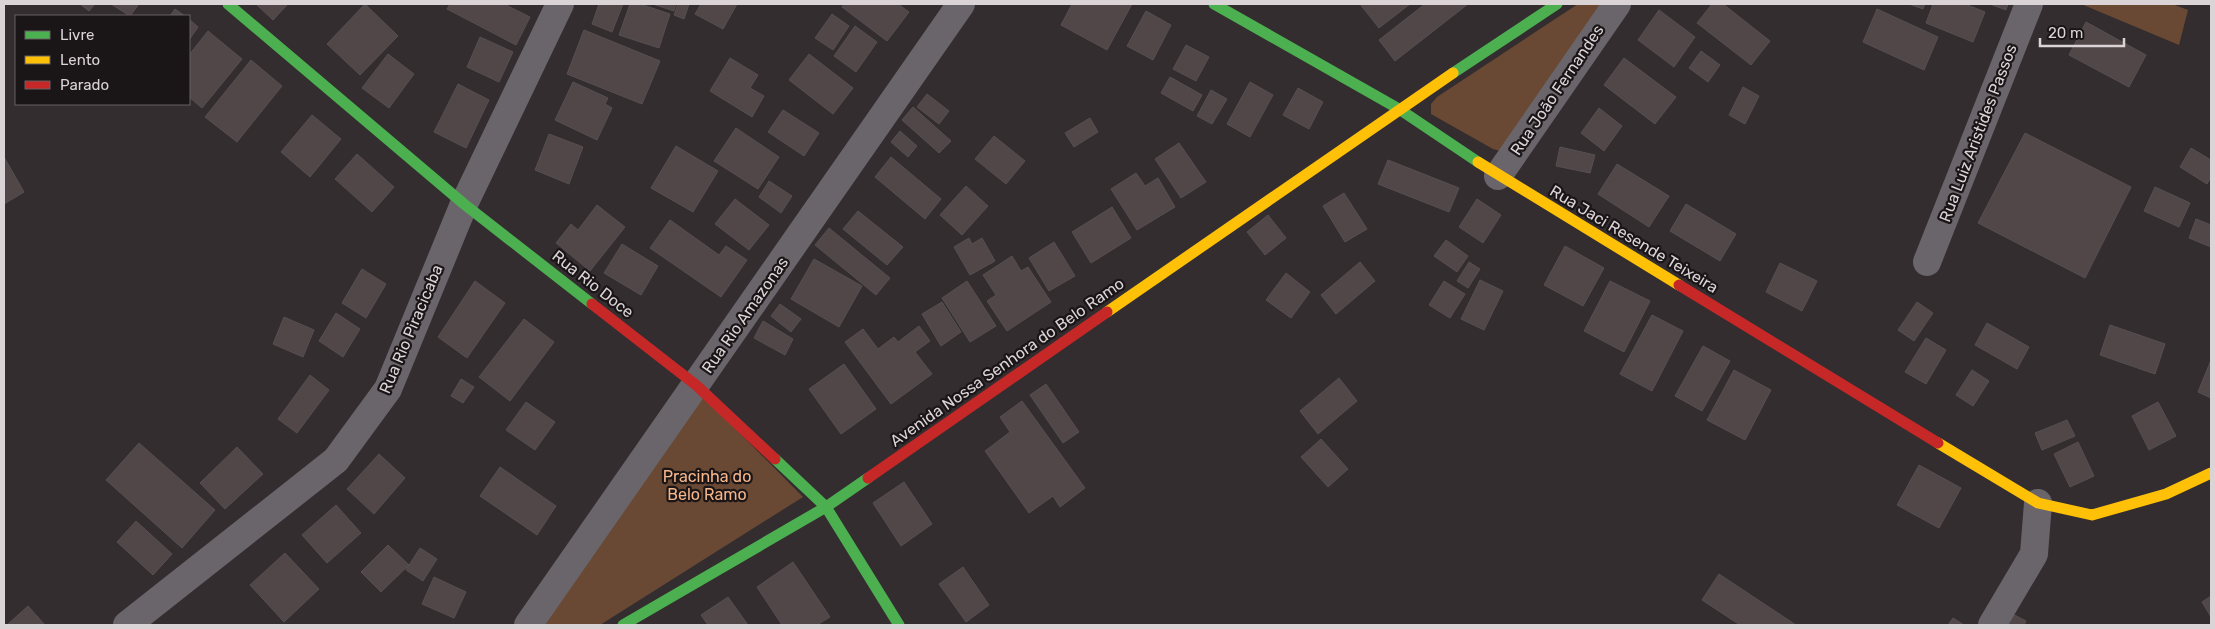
<svg xmlns="http://www.w3.org/2000/svg" width="2215" height="629" viewBox="0 0 2215 629" font-family="Rubik,sans-serif">
	<style>
		.green { fill: #694933 }
		.building { fill: #514648; stroke: #555051 }
		.lines { fill: none; stroke-linecap: round; stroke-linejoin: round }
		.street { stroke: #69656a; stroke-width: 28 }
		.fast { stroke: #4caf50; stroke-width: 11 }
		.slow { stroke: #ffc107; stroke-width: 11 }
		.jam { stroke: #c62828; stroke-width: 11 }
		.labels { text-anchor: middle; dominant-baseline: central; stroke-width: 4.5; stroke-linejoin: round; paint-order: stroke }
		.street-label { font-size: 16px; fill: #dbd4d7; stroke: #1a1517 }
		.park-label { font-size: 16px; fill: #f7b689; stroke: #1a1517 }
	</style>
	<rect width="100%" height="100%" fill="#332d30"/>
	<path class="green" d="M 1578,4 L 1618,4 L 1504,152 L 1493,149 L 1431,114 L 1431,104 L 1437,97 Z
		M 2081,4 L 2172,4 L 2188,10 L 2179,45 Z
		M 698,391 L 803,497 L 600,625 L 541,625 Z"/>
	<path class="building" d="M 80,4 L 95,4 L 89,11 Z
		M 111,4 L 139,4 L 130,16 Z
		M 256,4 L 288,4 L 273,20 Z
		M 365,4 L 398,36 L 360,75 L 327,44 Z
		M 450,4 L 504,4 L 530,17 L 516,45 L 447,9 Z
		M 599,4 L 623,4 L 612,32 L 592,24 Z
		M 630,4 L 640,4 L 670,14 L 659,48 L 619,35 Z
		M 653,4 L 676,4 L 674,11 Z
		M 678,4 L 689,4 L 684,19 L 674,15 Z
		M 701,4 L 737,4 L 723,29 L 695,14 Z
		M 844,4 L 898,4 L 909,12 L 887,41 L 842,7 Z
		M 1072,4 L 1132,4 L 1107,50 L 1061,25 Z
		M 1360,4 L 1410,4 L 1379,28 Z
		M 1425,4 L 1468,4 L 1395,61 L 1379,40 Z
		M 1712,4 L 1723,4 L 1770,41 L 1751,65 L 1697,23 Z
		M 1909,4 L 1925,4 L 1923,9 Z
		M 1933,4 L 1965,4 L 1985,12 L 1973,42 L 1926,23 Z
		M 1990,4 L 2008,4 L 2006,10 Z
		M 175,9 L 185,16 L 170,16 Z
		M 1877,9 L 1938,37 L 1924,70 L 1863,42 Z
		M 1659,10 L 1695,37 L 1674,67 L 1638,40 Z
		M 1146,11 L 1171,25 L 1153,60 L 1127,46 Z
		M 832,14 L 849,26 L 833,50 L 815,38 Z
		M 189,19 L 198,27 L 189,40 Z
		M 2086,22 L 2146,55 L 2129,87 L 2069,55 Z
		M 855,26 L 877,42 L 856,72 L 834,56 Z
		M 584,30 L 660,61 L 642,104 L 567,74 Z
		M 208,31 L 242,59 L 202,108 L 189,97 L 189,55 Z
		M 480,37 L 513,52 L 499,82 L 467,67 Z
		M 1186,45 L 1209,57 L 1196,81 L 1173,69 Z
		M 1701,51 L 1720,65 L 1708,82 L 1689,68 Z
		M 388,54 L 414,74 L 389,108 L 362,88 Z
		M 809,54 L 853,88 L 833,114 L 789,80 Z
		M 730,58 L 758,75 L 750,88 L 764,96 L 752,117 L 710,91 Z
		M 1624,58 L 1676,97 L 1655,124 L 1604,85 Z
		M 251,60 L 282,86 L 237,142 L 205,117 Z
		M 1170,77 L 1202,95 L 1193,111 L 1161,93 Z
		M 573,82 L 608,98 L 605,104 L 612,108 L 597,140 L 555,120 Z
		M 1250,82 L 1273,95 L 1250,137 L 1227,124 Z
		M 458,84 L 489,100 L 466,148 L 434,132 Z
		M 1743,87 L 1759,96 L 1745,124 L 1729,115 Z
		M 1298,88 L 1323,102 L 1309,129 L 1283,115 Z
		M 1211,90 L 1227,99 L 1212,124 L 1197,116 Z
		M 927,94 L 949,111 L 939,124 L 917,107 Z
		M 913,107 L 951,141 L 939,153 L 902,120 Z
		M 1599,108 L 1622,126 L 1604,151 L 1581,133 Z
		M 783,110 L 819,133 L 804,156 L 768,132 Z
		M 312,115 L 341,139 L 310,177 L 281,152 Z
		M 1090,118 L 1098,132 L 1074,147 L 1065,133 Z
		M 736,128 L 779,157 L 758,189 L 714,161 Z
		M 900,131 L 917,146 L 908,157 L 891,142 Z
		M 2025,133 L 2131,187 L 2085,278 L 1978,223 Z
		M 549,134 L 583,147 L 569,184 L 535,170 Z
		M 994,136 L 1025,161 L 1006,184 L 975,159 Z
		M 1179,143 L 1206,182 L 1181,198 L 1155,159 Z
		M 676,146 L 718,171 L 693,212 L 651,188 Z
		M 1560,147 L 1595,155 L 1590,173 L 1556,166 Z
		M 2191,148 L 2211,160 L 2211,177 L 2207,184 L 2180,167 Z
		M 357,154 L 394,187 L 372,212 L 335,179 Z
		M 4,157 L 24,192 L 4,204 Z
		M 891,157 L 941,199 L 925,219 L 875,177 Z
		M 1388,160 L 1459,188 L 1449,212 L 1378,184 Z
		M 1617,164 L 1669,196 L 1649,227 L 1598,194 Z
		M 1136,173 L 1145,186 L 1158,178 L 1175,207 L 1137,230 L 1111,189 Z
		M 769,181 L 792,196 L 781,213 L 759,197 Z
		M 966,186 L 988,206 L 962,235 L 940,215 Z
		M 2155,187 L 2190,203 L 2179,227 L 2144,211 Z
		M 1344,193 L 1367,229 L 1345,242 L 1323,206 Z
		M 735,199 L 769,225 L 749,250 L 715,224 Z
		M 1477,199 L 1501,215 L 1483,243 L 1459,227 Z
		M 1686,204 L 1736,234 L 1720,261 L 1670,231 Z
		M 597,205 L 625,227 L 590,271 L 556,243 L 571,224 L 578,230 Z
		M 1112,207 L 1131,238 L 1091,263 L 1072,232 Z
		M 858,211 L 903,247 L 887,265 L 843,229 Z
		M 1268,215 L 1286,238 L 1265,255 L 1247,232 Z
		M 2196,219 L 2211,225 L 2211,247 L 2189,238 Z
		M 670,220 L 719,255 L 726,246 L 747,260 L 721,297 L 650,248 Z
		M 829,228 L 890,278 L 876,295 L 815,245 Z
		M 969,238 L 972,244 L 982,238 L 995,261 L 970,275 L 954,247 Z
		M 1446,240 L 1468,256 L 1457,272 L 1434,256 Z
		M 1054,242 L 1075,276 L 1049,291 L 1029,258 Z
		M 622,244 L 658,266 L 641,295 L 604,273 Z
		M 1565,246 L 1604,268 L 1583,306 L 1544,285 Z
		M 1012,256 L 1021,271 L 1028,267 L 1051,302 L 1007,331 L 987,301 L 996,295 L 983,275 Z
		M 814,259 L 862,286 L 839,327 L 791,299 Z
		M 1360,262 L 1375,281 L 1336,314 L 1321,295 Z
		M 1469,262 L 1480,269 L 1468,288 L 1457,281 Z
		M 1780,263 L 1817,281 L 1802,311 L 1766,292 Z
		M 362,269 L 386,284 L 366,318 L 342,303 Z
		M 1286,273 L 1310,292 L 1291,318 L 1266,300 Z
		M 1480,280 L 1503,291 L 1484,330 L 1461,319 Z
		M 475,281 L 505,303 L 467,358 L 438,337 Z
		M 967,281 L 996,326 L 970,342 L 942,298 Z
		M 1444,281 L 1465,294 L 1450,318 L 1429,305 Z
		M 1610,281 L 1650,301 L 1624,352 L 1584,331 Z
		M 942,302 L 961,332 L 941,346 L 922,314 Z
		M 1917,302 L 1933,313 L 1914,341 L 1898,330 Z
		M 780,304 L 801,319 L 791,332 L 771,316 Z
		M 336,313 L 360,329 L 343,357 L 319,341 Z
		M 1652,315 L 1683,331 L 1652,391 L 1620,374 Z
		M 284,317 L 314,330 L 303,357 L 273,344 Z
		M 524,319 L 554,342 L 510,401 L 479,377 Z
		M 763,321 L 793,339 L 785,355 L 754,338 Z
		M 1987,323 L 2029,347 L 2017,369 L 1975,345 Z
		M 2110,325 L 2165,344 L 2155,374 L 2100,355 Z
		M 919,326 L 930,341 L 915,352 L 932,374 L 891,404 L 845,342 L 863,329 L 878,349 L 894,337 L 898,342 Z
		M 1926,338 L 1946,350 L 1926,384 L 1905,372 Z
		M 1703,346 L 1730,361 L 1702,411 L 1675,396 Z
		M 2211,360 L 2211,398 L 2198,392 Z
		M 844,364 L 876,409 L 841,434 L 809,389 Z
		M 1734,370 L 1771,390 L 1745,440 L 1707,420 Z
		M 1972,370 L 1989,381 L 1973,406 L 1956,395 Z
		M 310,375 L 329,390 L 297,433 L 278,419 Z
		M 1339,378 L 1357,401 L 1318,434 L 1300,411 Z
		M 461,379 L 474,387 L 463,403 L 451,396 Z
		M 1046,384 L 1079,432 L 1063,443 L 1030,395 Z
		M 1022,401 L 1085,488 L 1060,507 L 1053,496 L 1029,513 L 985,451 L 1010,432 L 1000,417 Z
		M 526,402 L 555,422 L 535,450 L 506,430 Z
		M 2158,402 L 2176,436 L 2149,450 L 2132,416 Z
		M 2067,420 L 2075,436 L 2042,450 L 2035,433 Z
		M 1321,439 L 1348,469 L 1328,487 L 1301,457 Z
		M 2078,442 L 2094,476 L 2070,487 L 2054,454 Z
		M 139,443 L 215,510 L 182,548 L 106,480 Z
		M 237,447 L 263,474 L 225,509 L 200,483 Z
		M 379,454 L 405,478 L 374,514 L 347,489 Z
		M 1919,465 L 1961,488 L 1939,528 L 1897,505 Z
		M 500,467 L 556,506 L 537,535 L 480,496 Z
		M 904,482 L 932,524 L 901,546 L 873,503 Z
		M 336,505 L 361,533 L 327,563 L 302,535 Z
		M 136,521 L 172,554 L 153,575 L 117,542 Z
		M 388,545 L 409,565 L 381,592 L 361,572 Z
		M 420,548 L 437,559 L 423,581 L 406,570 Z
		M 285,553 L 319,589 L 284,622 L 250,585 Z
		M 793,562 L 830,617 L 817,625 L 782,625 L 757,587 Z
		M 963,567 L 989,605 L 966,622 L 939,584 Z
		M 1719,574 L 1796,625 L 1740,625 L 1702,600 Z
		M 434,577 L 466,592 L 454,618 L 422,604 Z
		M 2211,596 L 2211,617 L 2202,602 Z
		M 728,597 L 748,625 L 708,625 L 701,615 Z
		M 28,606 L 45,625 L 7,625 Z
		M 2005,610 L 2026,621 L 2024,625 L 1997,625 Z
		M 1953,618 L 1964,625 L 1948,625 Z"/>
	<g class="lines">
		<path class="street" d="M 1498,176 L 1617,4
			M 1927,262 L 2029,4
			M 127,625 L 336,460 L 388,389 L 464,204 L 560,4
			M 528,625 L 961,4
			M 1992,625 L 2034,554 L 2038,503"/>
		<path class="fast" d="M 228,4 L 464,204 L 592,304
			M 1214,4 L 1399,109 L 1478,162
			M 1453,73 L 1557,4
			M 775,459 L 826,507 L 899,625
			M 623,625 L 826,507 L 868,478"/>
		<path class="slow" d="M 1478,162 L 1679,285
			M 1107,312 L 1453,73
			M 1938,443 L 2038,503 L 2092,515 L 2166,494 L 2211,473"/>
		<path class="jam" d="M 1679,285 L 1938,443
			M 592,304 L 696,385 L 775,459
			M 868,478 L 1107,312"/>
	</g>
	<g class="labels">
		<g class="street-label">
			<text transform="translate(1557 90) rotate(-56)">Rua João Fernandes</text>
			<text transform="translate(1978 133) rotate(-69)">Rua Luiz Aristides Passos</text>
			<text transform="translate(1634 239) rotate(31)">Rua Jaci Resende Teixeira</text>
			<text transform="translate(593 284) rotate(38)">Rua Rio Doce</text>
			<text transform="translate(745 315) rotate(-55)">Rua Rio Amazonas</text>
			<text transform="translate(411 329) rotate(-67)">Rua Rio Piracicaba</text>
			<text transform="translate(1007 362) rotate(-35)">Avenida Nossa Senhora do Belo Ramo</text>
		</g>
		<g class="park-label">
			<text x="707" y="476">Pracinha do<tspan x="707" dy="18">Belo Ramo</tspan></text>
		</g>
	</g>
	<rect width="2215" height="629" fill="none" stroke="#dbd4d7" stroke-width="10"/>
	<rect x="15" y="15" width="175" height="90" fill="#1a1517" stroke="#676164"/>
	<rect x="25" y="31" width="25" height="8" fill="#4caf50" stroke="#676164"/>
	<text x="60" y="40" font-size="15" fill="#dbd4d7">Livre</text>
	<rect x="25" y="56" width="25" height="8" fill="#ffc107" stroke="#676164"/>
	<text x="60" y="65" font-size="15" fill="#dbd4d7">Lento</text>
	<rect x="25" y="81" width="25" height="8" fill="#c62828" stroke="#676164"/>
	<text x="60" y="90" font-size="15" fill="#dbd4d7">Parado</text>
	<path d="M2040 38v8h84v-8" fill="none" stroke="#dbd4d7" stroke-width="2.5"/>
	<text x="2048" y="38" font-size="15" fill="#dbd4d7" stroke="#1a1517" stroke-width="4" paint-order="stroke">20 m</text>
</svg>
